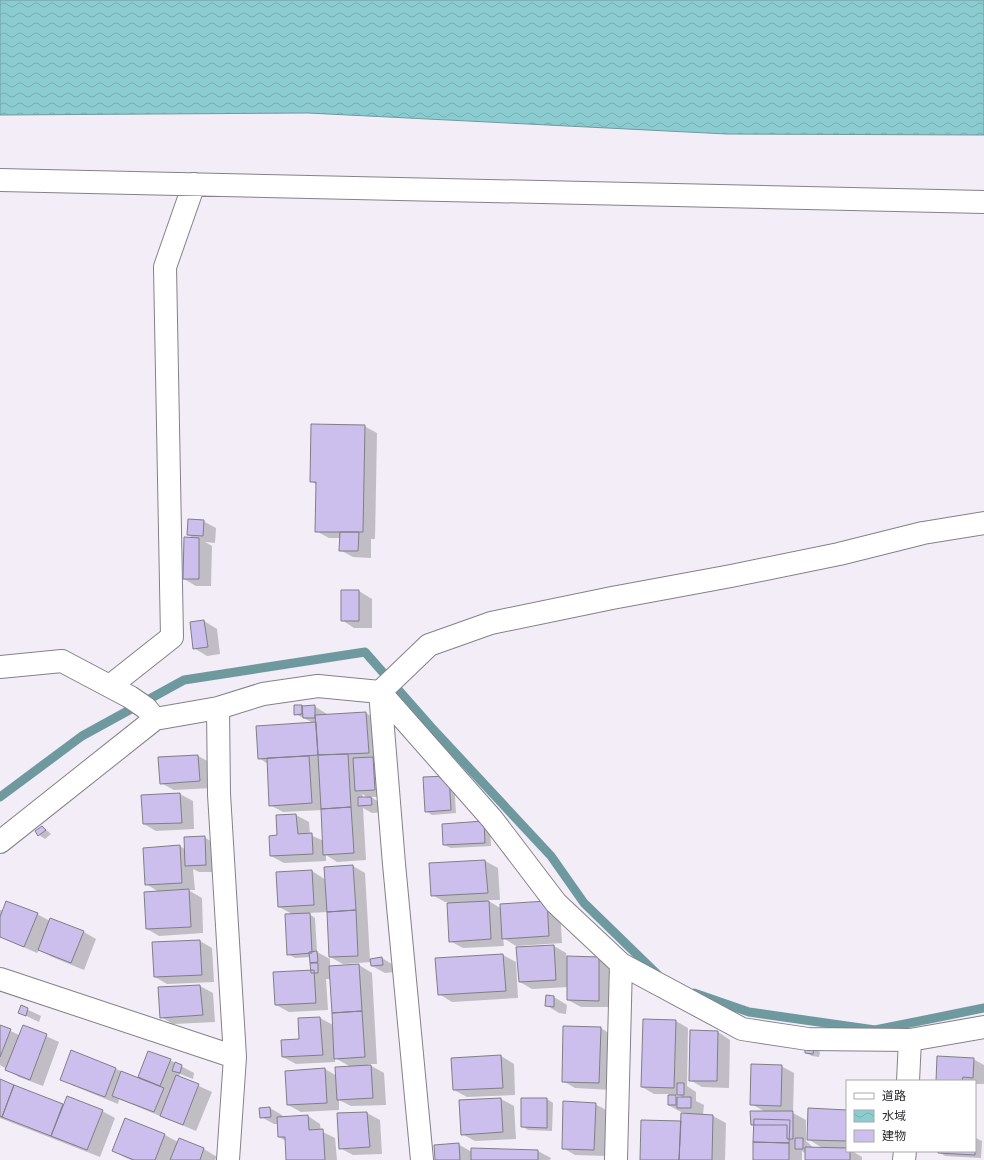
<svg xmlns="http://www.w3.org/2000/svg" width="984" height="1160" viewBox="0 0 984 1160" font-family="'Golos Text','Noto Sans JP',sans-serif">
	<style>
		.water { fill: url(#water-waves); stroke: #6e9a9f }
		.shadow { fill: #0003; fill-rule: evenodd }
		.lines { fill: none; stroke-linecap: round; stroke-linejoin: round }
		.stream { stroke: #6e9a9f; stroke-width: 9 }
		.building { fill: #ccbfee; stroke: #817e87 }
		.street-casing { stroke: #858089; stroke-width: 24 }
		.street { stroke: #fff; stroke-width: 22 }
	</style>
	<defs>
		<pattern id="water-waves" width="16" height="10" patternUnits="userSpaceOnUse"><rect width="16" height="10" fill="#8bccd1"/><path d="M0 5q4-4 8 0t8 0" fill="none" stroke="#78afb4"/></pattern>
	</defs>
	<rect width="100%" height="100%" fill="#f2edf6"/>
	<path class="water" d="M 0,0 L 984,0 L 984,135 L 727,134 L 308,113 L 0,115 Z"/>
	<path class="shadow" d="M 364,426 L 377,433 L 375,539 L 371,539 L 371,558 L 353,557 L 340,550 L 340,538 L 329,538 L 316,531 L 317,485 L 311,481 Z
		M 203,521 L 216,528 L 215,543 L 205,542 L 212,546 L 211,586 L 196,586 L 184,579 L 195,539 L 188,535 Z
		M 359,591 L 372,599 L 372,628 L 354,628 L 342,620 Z
		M 204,621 L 217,629 L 220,654 L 207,656 L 194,648 Z
		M 295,706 L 314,706 L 327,714 L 327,716 L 366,713 L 379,721 L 387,797 L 371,797 L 384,805 L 384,812 L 372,813 L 363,808 L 366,860 L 337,862 L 326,855 L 326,861 L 284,863 L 271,856 L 278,836 L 296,815 L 309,822 L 310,835 L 324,841 L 322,810 L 283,812 L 270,805 L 268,764 L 259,758 L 314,723 L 295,714 ZM 362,794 L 369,798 L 363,798 Z
		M 198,756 L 211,763 L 212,788 L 174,790 L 161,783 L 159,758 Z
		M 454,781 L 456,813 L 432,815 L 426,811 Z
		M 180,794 L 193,801 L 194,829 L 156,831 L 144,824 Z
		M 443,825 L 490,826 L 491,846 L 451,848 L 444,845 Z
		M 43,827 L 51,834 L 45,839 L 39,835 Z
		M 204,837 L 217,845 L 218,872 L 199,872 L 193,869 L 195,890 L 188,890 L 202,898 L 203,933 L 159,936 L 147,929 L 159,892 L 146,884 L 180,846 L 186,850 Z
		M 485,861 L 498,868 L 500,900 L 487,900 L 502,909 L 560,909 L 562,943 L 516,946 L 503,938 L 504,946 L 463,948 L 450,941 L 448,902 L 445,902 L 432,895 L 430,864 Z
		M 353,866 L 365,873 L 370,960 L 382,958 L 395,966 L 395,972 L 385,973 L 372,966 L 372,962 L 343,964 L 330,957 L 328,912 L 308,913 L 315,918 L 317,952 L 330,959 L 330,967 L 359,965 L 372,973 L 377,1064 L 368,1064 L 384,1073 L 386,1105 L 351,1106 L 339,1100 L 339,1110 L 301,1112 L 288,1105 L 325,1069 L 337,1076 L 351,1067 L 335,1058 L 335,1062 L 296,1064 L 283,1057 L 320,1018 L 333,1025 L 331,979 L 326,979 L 328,1010 L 289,1012 L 276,1005 L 312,971 L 311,957 L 295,958 L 288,954 L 294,915 L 279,907 L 312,871 L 326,880 Z
		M 0,910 L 37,914 L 50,921 L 84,932 L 96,939 L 84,970 L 52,957 L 39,950 L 37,953 L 0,937 Z
		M 200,941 L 212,948 L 214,982 L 167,984 L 155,977 Z
		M 554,946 L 566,953 L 567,957 L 598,958 L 611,965 L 611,1007 L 581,1007 L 568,1000 L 568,987 L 532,989 L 520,982 Z
		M 503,955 L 516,962 L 518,998 L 452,1002 L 439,994 Z
		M 200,986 L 213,993 L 215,1022 L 173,1024 L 161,1017 Z
		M 547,996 L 554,997 L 567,1005 L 566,1014 L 559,1013 L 546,1005 Z
		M 22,1007 L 41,1016 L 39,1022 L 20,1013 Z
		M 676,1021 L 688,1028 L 687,1086 L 696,1092 L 696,1101 L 704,1105 L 703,1115 L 713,1116 L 726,1123 L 725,1160 L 641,1160 L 691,1115 L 681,1112 L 668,1105 L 669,1094 L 654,1094 L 642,1087 ZM 673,1095 L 678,1095 L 684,1098 L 678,1098 Z
		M 0,1026 L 19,1035 L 24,1026 L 59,1042 L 43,1086 L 19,1077 L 0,1065 Z
		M 601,1028 L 613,1036 L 612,1090 L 575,1088 L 563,1081 Z
		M 718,1032 L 730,1040 L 729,1088 L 702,1087 L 690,1080 Z
		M 814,1048 L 820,1052 L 819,1057 L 812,1056 L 806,1053 Z
		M 72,1051 L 138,1078 L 149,1052 L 170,1060 L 194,1073 L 193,1079 L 180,1074 L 179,1077 L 212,1092 L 196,1131 L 119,1099 L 118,1104 L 74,1086 L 61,1079 Z
		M 501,1056 L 514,1064 L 515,1095 L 467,1097 L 454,1090 L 452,1059 Z
		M 973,1059 L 984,1065 L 984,1084 L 975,1084 L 975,1087 L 975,1081 L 937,1081 Z
		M 781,1066 L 794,1073 L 793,1113 L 806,1120 L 806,1141 L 815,1149 L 824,1149 L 808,1139 L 847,1111 L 847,1151 L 852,1151 L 862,1157 L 862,1160 L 806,1160 L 806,1154 L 802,1151 L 802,1160 L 754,1160 L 755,1126 L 752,1124 L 766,1112 L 751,1104 Z
		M 0,1080 L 64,1105 L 102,1111 L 115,1118 L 100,1157 L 0,1118 Z
		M 501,1099 L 514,1106 L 516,1139 L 475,1141 L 462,1134 Z
		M 522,1099 L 547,1099 L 553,1103 L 552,1131 L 528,1130 L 522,1126 Z
		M 595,1104 L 608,1111 L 607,1156 L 575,1155 L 563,1148 Z
		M 270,1108 L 282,1115 L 283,1118 L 308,1116 L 320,1124 L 321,1131 L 335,1138 L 337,1160 L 287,1160 L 286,1141 L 279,1137 L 278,1124 L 274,1124 L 261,1117 Z
		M 367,1113 L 380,1120 L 382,1154 L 353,1155 L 340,1148 Z
		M 126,1119 L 165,1135 L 178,1142 L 179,1140 L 204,1149 L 217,1157 L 215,1160 L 131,1160 L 126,1158 L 113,1151 Z
		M 976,1138 L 982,1141 L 981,1158 L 945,1156 L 939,1152 L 975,1151 Z
		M 458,1144 L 472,1152 L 538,1151 L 551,1158 L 550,1160 L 436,1160 Z"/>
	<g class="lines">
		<path class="stream" d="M 0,797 L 82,736 L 184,680 L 365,652 L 431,727 L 551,856 L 584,903 L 658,975
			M 694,993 L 749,1012 L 875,1030 L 984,1008"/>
	</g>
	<path class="building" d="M 311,424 L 365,425 L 363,532 L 315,532 L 316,482 L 310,482 Z
		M 188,519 L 204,520 L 203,536 L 187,535 Z
		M 340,532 L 359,532 L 358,551 L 339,551 Z
		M 184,537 L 199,538 L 199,579 L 183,579 Z
		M 341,590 L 359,590 L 359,621 L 341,621 Z
		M 204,620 L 208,647 L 193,649 L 190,622 Z
		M 294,705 L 302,705 L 302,714 L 294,715 Z
		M 315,705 L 315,718 L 303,718 L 302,706 Z
		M 366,712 L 369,753 L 318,755 L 315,715 Z
		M 316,722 L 318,755 L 258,759 L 256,726 Z
		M 348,754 L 351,807 L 321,809 L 318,755 Z
		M 198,755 L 200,781 L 160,784 L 158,757 Z
		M 309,756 L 312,803 L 269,806 L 267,758 Z
		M 373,757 L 375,790 L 355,791 L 353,758 Z
		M 449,776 L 451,810 L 425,812 L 423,777 Z
		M 180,793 L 182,823 L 143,824 L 141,795 Z
		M 358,797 L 371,797 L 372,805 L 358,806 Z
		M 351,807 L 354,853 L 323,855 L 321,809 Z
		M 296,814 L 298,834 L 312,833 L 313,854 L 270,856 L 269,836 L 277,835 L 276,815 Z
		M 484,821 L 485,843 L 443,845 L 442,824 Z
		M 42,826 L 46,830 L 38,836 L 35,831 Z
		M 205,836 L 206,865 L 185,866 L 184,837 Z
		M 180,845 L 182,883 L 145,885 L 143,848 Z
		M 485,860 L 488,893 L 431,896 L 429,863 Z
		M 353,865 L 356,910 L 327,912 L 324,867 Z
		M 312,870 L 314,905 L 278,907 L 276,872 Z
		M 189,889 L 191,927 L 146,929 L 144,892 Z
		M 6,901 L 38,913 L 24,947 L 0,937 L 0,917 Z
		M 489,901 L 491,939 L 449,942 L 447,903 Z
		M 547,901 L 549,936 L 502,939 L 500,904 Z
		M 356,910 L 358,956 L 329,957 L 327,912 Z
		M 310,913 L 312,953 L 287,955 L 285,914 Z
		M 50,918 L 84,931 L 71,963 L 38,950 Z
		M 200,940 L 202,975 L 154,977 L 152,942 Z
		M 554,945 L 556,980 L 519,982 L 516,947 Z
		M 317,951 L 318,962 L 310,963 L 309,952 Z
		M 503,954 L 506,991 L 438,995 L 435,958 Z
		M 567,956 L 599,957 L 599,1001 L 567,1000 Z
		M 382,957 L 383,965 L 371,966 L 370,959 Z
		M 310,963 L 318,963 L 318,973 L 311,973 Z
		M 359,964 L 362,1011 L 332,1013 L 329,966 Z
		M 314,970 L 316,1003 L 275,1005 L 273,972 Z
		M 200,985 L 203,1015 L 160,1018 L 158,987 Z
		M 546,995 L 554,996 L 554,1007 L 545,1006 Z
		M 21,1005 L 28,1008 L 26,1016 L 18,1013 Z
		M 362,1011 L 365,1057 L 334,1059 L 332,1013 Z
		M 320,1017 L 323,1055 L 282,1057 L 281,1040 L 299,1039 L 298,1018 Z
		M 643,1019 L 676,1020 L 674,1088 L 641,1087 Z
		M 0,1025 L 11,1029 L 0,1057 Z
		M 23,1025 L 47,1034 L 30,1080 L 5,1070 Z
		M 563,1026 L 601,1027 L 599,1083 L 562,1082 Z
		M 690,1030 L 718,1031 L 717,1081 L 689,1081 Z
		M 805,1046 L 814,1047 L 813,1054 L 805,1053 Z
		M 71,1050 L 116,1068 L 105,1097 L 60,1080 Z
		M 148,1051 L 171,1059 L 160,1086 L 138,1077 Z
		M 501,1055 L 503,1088 L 453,1090 L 451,1058 Z
		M 937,1056 L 974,1058 L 973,1078 L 963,1077 L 962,1081 L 936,1081 Z
		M 175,1062 L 182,1065 L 180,1073 L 172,1071 Z
		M 751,1064 L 782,1065 L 781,1106 L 750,1105 Z
		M 371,1065 L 373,1098 L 337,1100 L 335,1067 Z
		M 325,1068 L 327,1103 L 287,1105 L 285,1071 Z
		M 121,1071 L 164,1088 L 154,1112 L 112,1096 Z
		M 176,1075 L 199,1084 L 183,1125 L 160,1116 Z
		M 0,1079 L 14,1085 L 2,1117 L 0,1116 Z
		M 677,1083 L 684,1083 L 684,1095 L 677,1095 Z
		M 14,1085 L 63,1104 L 51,1136 L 2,1117 Z
		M 668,1095 L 676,1095 L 676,1105 L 668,1105 Z
		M 67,1096 L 103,1110 L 87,1150 L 51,1136 Z
		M 677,1097 L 691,1097 L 691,1108 L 677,1108 Z
		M 501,1098 L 503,1132 L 461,1135 L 459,1100 Z
		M 521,1098 L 547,1098 L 547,1128 L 521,1127 Z
		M 563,1101 L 596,1103 L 594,1150 L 562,1149 Z
		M 270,1107 L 271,1117 L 260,1118 L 259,1108 Z
		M 808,1108 L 847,1110 L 847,1141 L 807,1140 Z
		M 750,1111 L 793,1111 L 793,1139 L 787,1139 L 787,1125 L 751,1125 Z
		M 367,1112 L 370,1147 L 339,1149 L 337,1113 Z
		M 681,1113 L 713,1115 L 712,1160 L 679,1160 Z
		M 308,1115 L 309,1130 L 323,1129 L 325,1160 L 286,1160 L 285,1137 L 278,1137 L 277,1117 Z
		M 125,1118 L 165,1134 L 155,1160 L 134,1160 L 112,1151 Z
		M 754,1119 L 790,1120 L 789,1143 L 753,1142 Z
		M 641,1120 L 681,1121 L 679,1160 L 640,1160 Z
		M 975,1137 L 975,1155 L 938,1153 L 938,1151 L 975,1151 Z
		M 179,1138 L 204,1148 L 200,1160 L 170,1160 Z
		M 795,1138 L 803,1138 L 803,1149 L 795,1149 Z
		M 753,1142 L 789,1143 L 789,1160 L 753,1160 Z
		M 459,1143 L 460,1160 L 435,1160 L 434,1145 Z
		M 805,1147 L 847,1148 L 847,1151 L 850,1151 L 850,1160 L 805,1160 Z
		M 471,1148 L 538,1150 L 538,1160 L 471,1160 Z"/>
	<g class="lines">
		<g class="street-casing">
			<path id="street" d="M 0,180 L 984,202
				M 0,667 L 62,661 L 130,697 L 146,708 L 155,719
				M 110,686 L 172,637 L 165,267 L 194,184
				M 218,708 L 219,794 L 235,1057 L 228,1160
				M 0,842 L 155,719 L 218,708 L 263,694 L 318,686 L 380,692 L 492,819 L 556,903 L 621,964 L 742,1029 L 808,1039 L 910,1040 L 984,1027
				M 0,979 L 235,1057
				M 908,1081 L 910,1040
				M 422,1160 L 394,864 L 380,692 L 429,645 L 491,623 L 612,598 L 731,576 L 839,554 L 923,533 L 984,523
				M 616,1160 L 621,964
				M 904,1160 L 905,1151"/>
		</g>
		<use href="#street" class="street"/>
	</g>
	<rect x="846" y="1080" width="130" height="72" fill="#ffffff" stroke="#a9a9aa"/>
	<rect x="854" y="1093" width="20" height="6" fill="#ffffff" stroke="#a9a9aa"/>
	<text x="882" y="1100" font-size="12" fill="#29272a">道路</text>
	<rect x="854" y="1110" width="20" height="12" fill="url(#water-waves)" stroke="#a9a9aa"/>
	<text x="882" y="1120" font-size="12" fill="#29272a">水域</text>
	<rect x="854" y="1130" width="20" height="12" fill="#ccbfee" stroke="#a9a9aa"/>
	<text x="882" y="1140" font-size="12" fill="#29272a">建物</text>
</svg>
